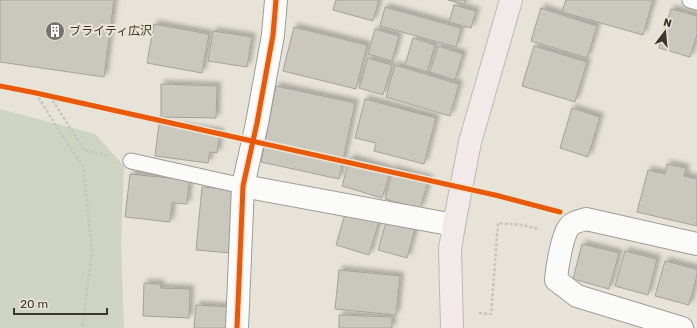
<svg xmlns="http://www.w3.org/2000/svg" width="697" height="328" viewBox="0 0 697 328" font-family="Rubik,'Noto Sans JP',sans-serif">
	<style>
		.green { fill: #cfd3c1 }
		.building { fill: #cac7bf; stroke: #a5a29a; filter: url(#shadow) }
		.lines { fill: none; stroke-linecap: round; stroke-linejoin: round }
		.service-casing { stroke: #9f9c94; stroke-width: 17 }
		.minor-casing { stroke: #9f9c94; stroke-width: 24 }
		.trunk-casing { stroke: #c1b6b1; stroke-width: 24 }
		.path { stroke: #c6c5c1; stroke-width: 2.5; stroke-dasharray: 3 2; stroke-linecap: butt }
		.service { stroke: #fbfbf9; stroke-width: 15 }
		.minor { stroke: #fbfbf9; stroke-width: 22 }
		.trunk { stroke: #f2eae8; stroke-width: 22 }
		.cycleway-casing { stroke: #ede5d3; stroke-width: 8 }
		.cycleway { stroke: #e8590c; stroke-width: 5 }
		.labels { text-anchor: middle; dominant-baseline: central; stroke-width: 4; stroke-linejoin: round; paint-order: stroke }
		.poi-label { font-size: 12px; fill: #3a3730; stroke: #ede5d3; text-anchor: start }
	</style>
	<defs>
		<filter id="shadow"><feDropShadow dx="3.5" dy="-3.5" stdDeviation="2" flood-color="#0004"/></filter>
	</defs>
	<rect width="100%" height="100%" fill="#e7e3d9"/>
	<path class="green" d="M 0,109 L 95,134 L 124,166 L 121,244 L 124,328 L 0,328 Z"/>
	<path class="building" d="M 0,0 L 114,0 L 104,77 L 0,62 Z
		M 336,0 L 379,0 L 373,21 L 333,10 Z
		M 448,0 L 466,0 L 464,4 Z
		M 566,0 L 653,0 L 643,35 L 562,12 Z
		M 454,5 L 476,11 L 471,28 L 449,22 Z
		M 385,7 L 461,28 L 456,47 L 380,26 Z
		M 541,8 L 597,26 L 587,58 L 531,41 Z
		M 671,9 L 697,16 L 697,35 L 690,57 L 659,48 Z
		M 154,24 L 209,34 L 202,73 L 147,63 Z
		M 294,27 L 367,45 L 356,89 L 283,71 Z
		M 375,29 L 399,36 L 392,61 L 368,54 Z
		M 213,31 L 252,37 L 247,67 L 208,61 Z
		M 413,38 L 435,45 L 427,72 L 405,65 Z
		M 438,46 L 463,54 L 455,80 L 430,72 Z
		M 534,46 L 587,62 L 575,102 L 522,86 Z
		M 368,58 L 392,65 L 383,95 L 359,88 Z
		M 395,65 L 459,84 L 450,116 L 386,97 Z
		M 161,84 L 217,86 L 216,118 L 161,117 Z
		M 276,86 L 355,103 L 339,179 L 261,162 Z
		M 365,99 L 436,118 L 424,164 L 374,151 L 376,143 L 355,138 Z
		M 572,108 L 600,117 L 588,157 L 560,148 Z
		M 159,124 L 220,132 L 217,153 L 210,152 L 208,163 L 155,156 Z
		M 350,158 L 391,170 L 382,198 L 342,186 Z
		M 667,164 L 686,168 L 684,176 L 697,179 L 697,226 L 637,212 L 648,170 L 665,174 Z
		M 393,169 L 429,179 L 420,209 L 385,199 Z
		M 130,174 L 189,180 L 187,204 L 172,203 L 170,222 L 125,217 Z
		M 202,187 L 237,190 L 232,253 L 196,250 Z
		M 346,211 L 379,221 L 369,255 L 336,245 Z
		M 386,222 L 415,229 L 407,258 L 378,250 Z
		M 582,244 L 619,253 L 609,289 L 573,279 Z
		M 625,251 L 657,259 L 648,295 L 615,286 Z
		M 665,261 L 697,269 L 697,275 L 689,305 L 655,296 Z
		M 339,270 L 400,276 L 396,315 L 335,309 Z
		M 144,283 L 160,284 L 161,288 L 190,289 L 189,318 L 143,316 Z
		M 196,305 L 230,307 L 229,328 L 194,328 Z
		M 339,315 L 392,317 L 392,328 L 339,328 Z"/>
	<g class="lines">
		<g class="service-casing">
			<path id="service" d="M 690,0 L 697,2
				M 131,161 L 243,186"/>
		</g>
		<g class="minor-casing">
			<path id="minor" d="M 243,186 L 454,225
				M 237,328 L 243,186 L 257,123 L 273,35 L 276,0
				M 682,328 L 577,296 L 556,280 C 557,268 562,236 569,227 C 573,222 579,221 586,219 L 697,244"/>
		</g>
		<g class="trunk-casing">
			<path id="trunk" d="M 452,328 L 450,249 L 454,225 L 470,142 L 511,0"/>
		</g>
		<path class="path" d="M 0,86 L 91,105
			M 36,93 L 63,137 L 83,166 L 92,251 L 82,328
			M 50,96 L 84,150 L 109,156
			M 495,195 L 548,209
			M 479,313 L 491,314 L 498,223 L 523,225 L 538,229"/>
		<use href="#service" class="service"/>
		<use href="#minor" class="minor"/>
		<use href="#trunk" class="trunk"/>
		<g class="cycleway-casing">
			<path id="cycleway" d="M 0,86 L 36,93 L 495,195 L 560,212
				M 237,328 L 243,186 L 257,123 L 273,35 L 276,0"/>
		</g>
		<use href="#cycleway" class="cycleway"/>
	</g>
	<defs>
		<g id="building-disc" transform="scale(1)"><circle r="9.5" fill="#77736b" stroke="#ede5d3"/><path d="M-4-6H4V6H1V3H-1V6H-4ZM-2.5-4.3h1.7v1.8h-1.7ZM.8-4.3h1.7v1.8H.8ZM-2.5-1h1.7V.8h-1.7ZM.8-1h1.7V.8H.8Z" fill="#fff"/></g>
	</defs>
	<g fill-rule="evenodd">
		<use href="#building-disc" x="55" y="31"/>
	</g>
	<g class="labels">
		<g class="poi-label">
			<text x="69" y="31">ブライティ広沢</text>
		</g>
	</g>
	<g transform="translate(665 32) rotate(16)" stroke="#ede5d3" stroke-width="3" paint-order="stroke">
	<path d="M0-3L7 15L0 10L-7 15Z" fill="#3a3730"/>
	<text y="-6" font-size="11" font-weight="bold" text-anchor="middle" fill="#3a3730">N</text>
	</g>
	<path d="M14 308v6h93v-6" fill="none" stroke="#3a3730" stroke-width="2"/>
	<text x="20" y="308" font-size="12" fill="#3a3730" stroke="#ede5d3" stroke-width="3" paint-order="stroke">20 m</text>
</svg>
